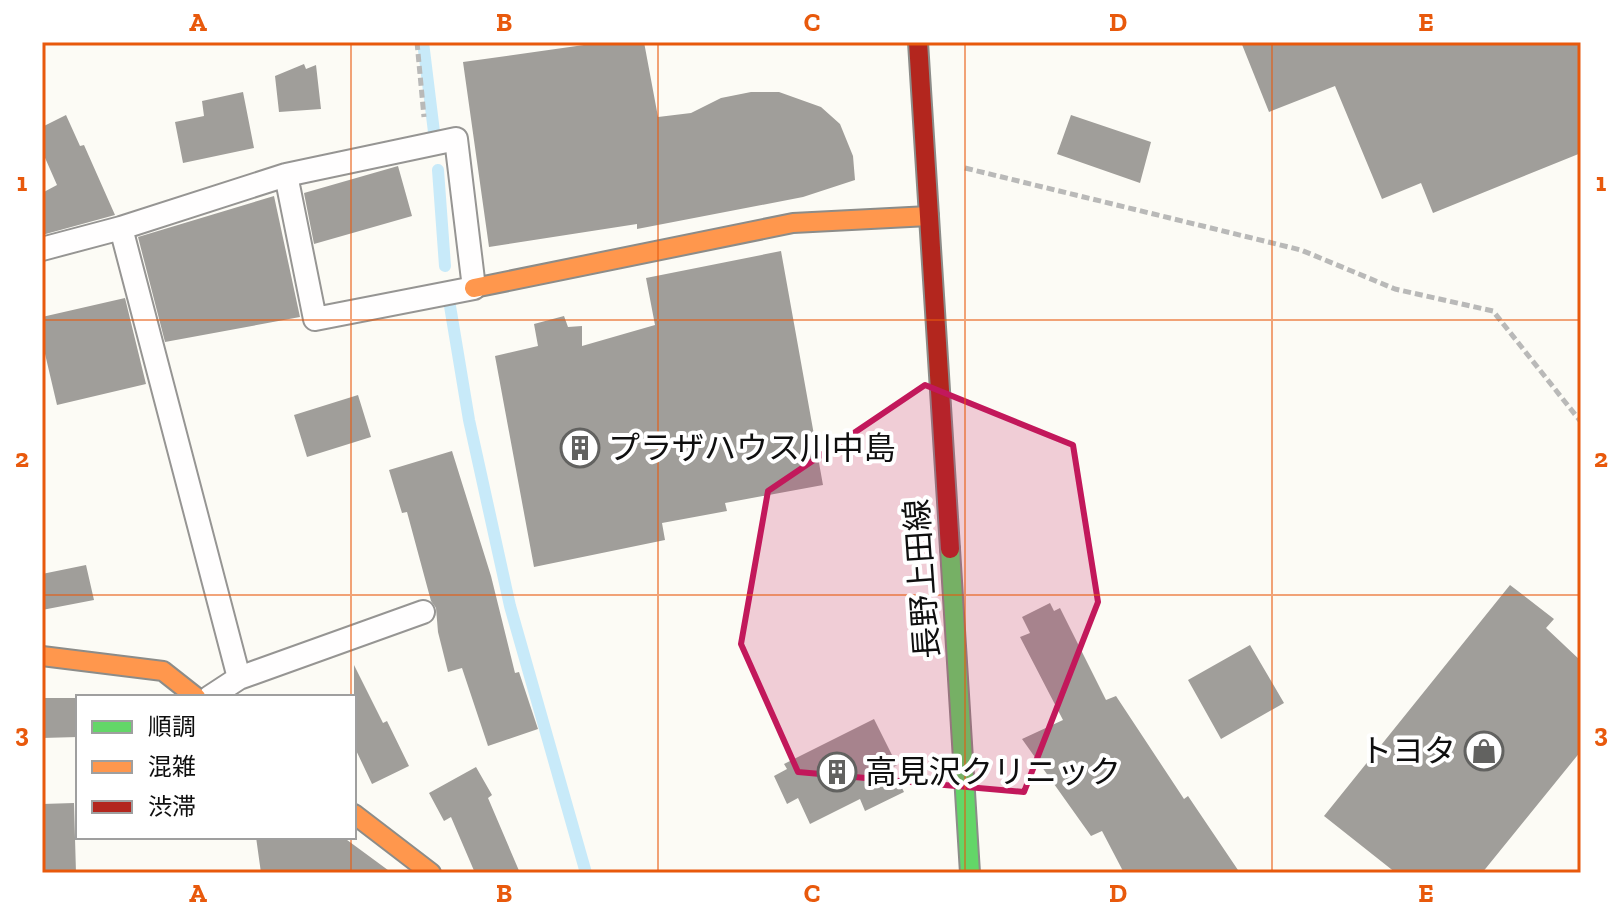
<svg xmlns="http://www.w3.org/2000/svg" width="1623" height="915" viewBox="0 0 1623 915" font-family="'Zilla Slab','Noto Sans JP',serif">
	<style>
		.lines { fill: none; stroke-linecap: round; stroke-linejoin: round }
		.stream { stroke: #c8eaf9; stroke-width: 12 }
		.building { fill: #a09e9a }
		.lane-casing { stroke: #969593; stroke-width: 26 }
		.fast-casing { stroke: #8c8c89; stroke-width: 22 }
		.slow-casing { stroke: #8c8c89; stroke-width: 22 }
		.jam-casing { stroke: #8c8c89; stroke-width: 22 }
		.path { stroke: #b9b9b8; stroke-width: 5; stroke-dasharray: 8 4; stroke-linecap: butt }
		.lane { stroke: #fffefe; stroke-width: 22 }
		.fast { stroke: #63d668; stroke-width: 18 }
		.slow { stroke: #ff974d; stroke-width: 18 }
		.jam { stroke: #b3261e; stroke-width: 18 }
		.marked { fill: #c2185b; fill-opacity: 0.2; stroke: #c2185b; stroke-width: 6; stroke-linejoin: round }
		.grid { fill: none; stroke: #e8590c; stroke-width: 2; stroke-opacity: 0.55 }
		.labels { text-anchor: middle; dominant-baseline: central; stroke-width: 8; stroke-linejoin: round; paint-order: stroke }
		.poi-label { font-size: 32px; fill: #0f0f0f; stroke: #fff; text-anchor: start }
		.street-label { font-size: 32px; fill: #0f0f0f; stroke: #fff }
		.neatline { fill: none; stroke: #e8590c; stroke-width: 3 }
		.grid-label { font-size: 26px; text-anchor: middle; font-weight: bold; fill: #e8590c }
	</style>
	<rect width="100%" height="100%" fill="#fcfbf5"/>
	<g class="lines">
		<path class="stream" d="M 423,42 L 434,132
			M 438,170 L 445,266
			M 449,300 L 469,420 L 510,606 L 586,873"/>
	</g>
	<path class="building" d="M 605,42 L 644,42 L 658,117 L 691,113 L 721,98 L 751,92 L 779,92 L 821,107 L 840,124 L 853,156 L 855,180 L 803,197 L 637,229 L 637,224 L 489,247 L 463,62 Z
		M 1241,42 L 1581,42 L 1581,153 L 1433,213 L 1421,183 L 1382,199 L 1335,86 L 1269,112 Z
		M 304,64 L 306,69 L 316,65 L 321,109 L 279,112 L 275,76 Z
		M 243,92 L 254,148 L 183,163 L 175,122 L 204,116 L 202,101 Z
		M 66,115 L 80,146 L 84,145 L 115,215 L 42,235 L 42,193 L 57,185 L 42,151 L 42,127 Z
		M 1071,115 L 1151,142 L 1140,183 L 1057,154 Z
		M 398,166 L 412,216 L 314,244 L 304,193 Z
		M 274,196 L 300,317 L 165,342 L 138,237 Z
		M 781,251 L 823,485 L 725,503 L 727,511 L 662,523 L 665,540 L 534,567 L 495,356 L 538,346 L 534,324 L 564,316 L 568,327 L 582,326 L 582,346 L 655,325 L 646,278 Z
		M 125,298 L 146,384 L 57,405 L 42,341 L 42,317 Z
		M 358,395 L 371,437 L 307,457 L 294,415 Z
		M 452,451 L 491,576 L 515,673 L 519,672 L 538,729 L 488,746 L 462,668 L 448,672 L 438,632 L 436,608 L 431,601 L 407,512 L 402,513 L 389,470 Z
		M 86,565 L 94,600 L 42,610 L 42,574 Z
		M 1510,585 L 1554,619 L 1546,628 L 1581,661 L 1581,751 L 1482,873 L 1396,873 L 1324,816 Z
		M 1050,603 L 1054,611 L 1060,608 L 1106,700 L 1116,696 L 1184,799 L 1188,796 L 1240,873 L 1124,873 L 1102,831 L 1091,836 L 1022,739 L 1063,720 L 1020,637 L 1030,633 L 1022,617 Z
		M 1250,645 L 1284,703 L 1221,739 L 1188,680 Z
		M 354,665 L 383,723 L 387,721 L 409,766 L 372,784 L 354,746 Z
		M 42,698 L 78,698 L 78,737 L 42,738 Z
		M 874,719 L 897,765 L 892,768 L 904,792 L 865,811 L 860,799 L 810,824 L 798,798 L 787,804 L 774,776 L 787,769 L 784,764 Z
		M 476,767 L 492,795 L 488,798 L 520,873 L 475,873 L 451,817 L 444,821 L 429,793 Z
		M 74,803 L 76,873 L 42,873 L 42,804 Z
		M 256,837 L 343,837 L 392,873 L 261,873 Z"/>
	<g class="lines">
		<g class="lane-casing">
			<path id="lane" d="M 121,228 L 239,678
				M 42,249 L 121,228 L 286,175 L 456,139 L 474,288 L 315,319 L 286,175
				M 210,697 L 239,678 L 423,612"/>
		</g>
		<g class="fast-casing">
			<path id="fast" d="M 950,549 L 970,873"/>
		</g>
		<g class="slow-casing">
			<path id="slow" d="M 474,288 L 793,223 L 929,216
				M 42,656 L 163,671 L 196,697
				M 354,814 L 431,873"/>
		</g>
		<g class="jam-casing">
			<path id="jam" d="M 918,42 L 950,549"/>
		</g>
		<path class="path" d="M 417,42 L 424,117
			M 965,168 L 1301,250 L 1395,289 L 1493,311 L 1581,422"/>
		<use href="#lane" class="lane"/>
		<use href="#fast" class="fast"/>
		<use href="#slow" class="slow"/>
		<use href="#jam" class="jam"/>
	</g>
	<path class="marked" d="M 925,385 L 1073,445 L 1098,602 L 1024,792 L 798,772 L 741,644 L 768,491 Z"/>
	<path class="grid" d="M 351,42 L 351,697M 658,42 L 658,873M 965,42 L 965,873M 1272,42 L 1272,873M 42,320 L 1581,320M 42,595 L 1581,595M 351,837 L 351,873"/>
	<defs>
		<g id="building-ring" transform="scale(2)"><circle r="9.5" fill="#fff" stroke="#626260" stroke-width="1.5"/><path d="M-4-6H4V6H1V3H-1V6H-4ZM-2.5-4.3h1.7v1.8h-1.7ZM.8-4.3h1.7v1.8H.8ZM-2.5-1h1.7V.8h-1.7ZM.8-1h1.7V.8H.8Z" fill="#626260"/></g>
		<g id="shop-ring" transform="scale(2)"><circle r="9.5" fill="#fff" stroke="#626260" stroke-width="1.5"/><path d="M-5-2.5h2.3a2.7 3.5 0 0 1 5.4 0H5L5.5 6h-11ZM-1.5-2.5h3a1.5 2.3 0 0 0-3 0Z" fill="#626260"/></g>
	</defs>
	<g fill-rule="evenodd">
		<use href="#building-ring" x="580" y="448"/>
		<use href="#shop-ring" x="1484" y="751"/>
		<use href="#building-ring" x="837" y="772"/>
	</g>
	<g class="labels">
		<g class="poi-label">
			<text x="608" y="448">プラザハウス川中島</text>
			<text x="1456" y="751" text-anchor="end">トヨタ</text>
			<text x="865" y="772">高見沢クリニック</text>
		</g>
		<g class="street-label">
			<text transform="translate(922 579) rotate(-94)">長野上田線</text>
		</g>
	</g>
	<rect width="1623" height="915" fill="none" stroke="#ffffff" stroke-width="88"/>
	<rect x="76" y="695" width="280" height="144" fill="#ffffff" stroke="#9f9f9f" stroke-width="2"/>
	<rect x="92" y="721" width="40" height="12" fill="#63d668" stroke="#9f9f9f" stroke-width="2"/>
	<text x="148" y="735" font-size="24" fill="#0f0f0f">順調</text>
	<rect x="92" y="761" width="40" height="12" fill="#ff974d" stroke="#9f9f9f" stroke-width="2"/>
	<text x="148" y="775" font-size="24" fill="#0f0f0f">混雑</text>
	<rect x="92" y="801" width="40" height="12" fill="#b3261e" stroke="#9f9f9f" stroke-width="2"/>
	<text x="148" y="815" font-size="24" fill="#0f0f0f">渋滞</text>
	<rect x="44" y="44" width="1535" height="827" class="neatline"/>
	<g class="grid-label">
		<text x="198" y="31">A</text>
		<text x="504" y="31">B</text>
		<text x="812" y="31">C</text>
		<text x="1118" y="31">D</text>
		<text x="1426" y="31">E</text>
		<text x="22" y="191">1</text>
		<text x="1601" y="191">1</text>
		<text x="22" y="467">2</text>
		<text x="1601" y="467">2</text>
		<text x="22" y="742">3</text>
		<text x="1601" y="742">3</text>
		<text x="198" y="902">A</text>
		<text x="504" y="902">B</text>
		<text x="812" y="902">C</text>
		<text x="1118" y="902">D</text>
		<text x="1426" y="902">E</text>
	</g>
</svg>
